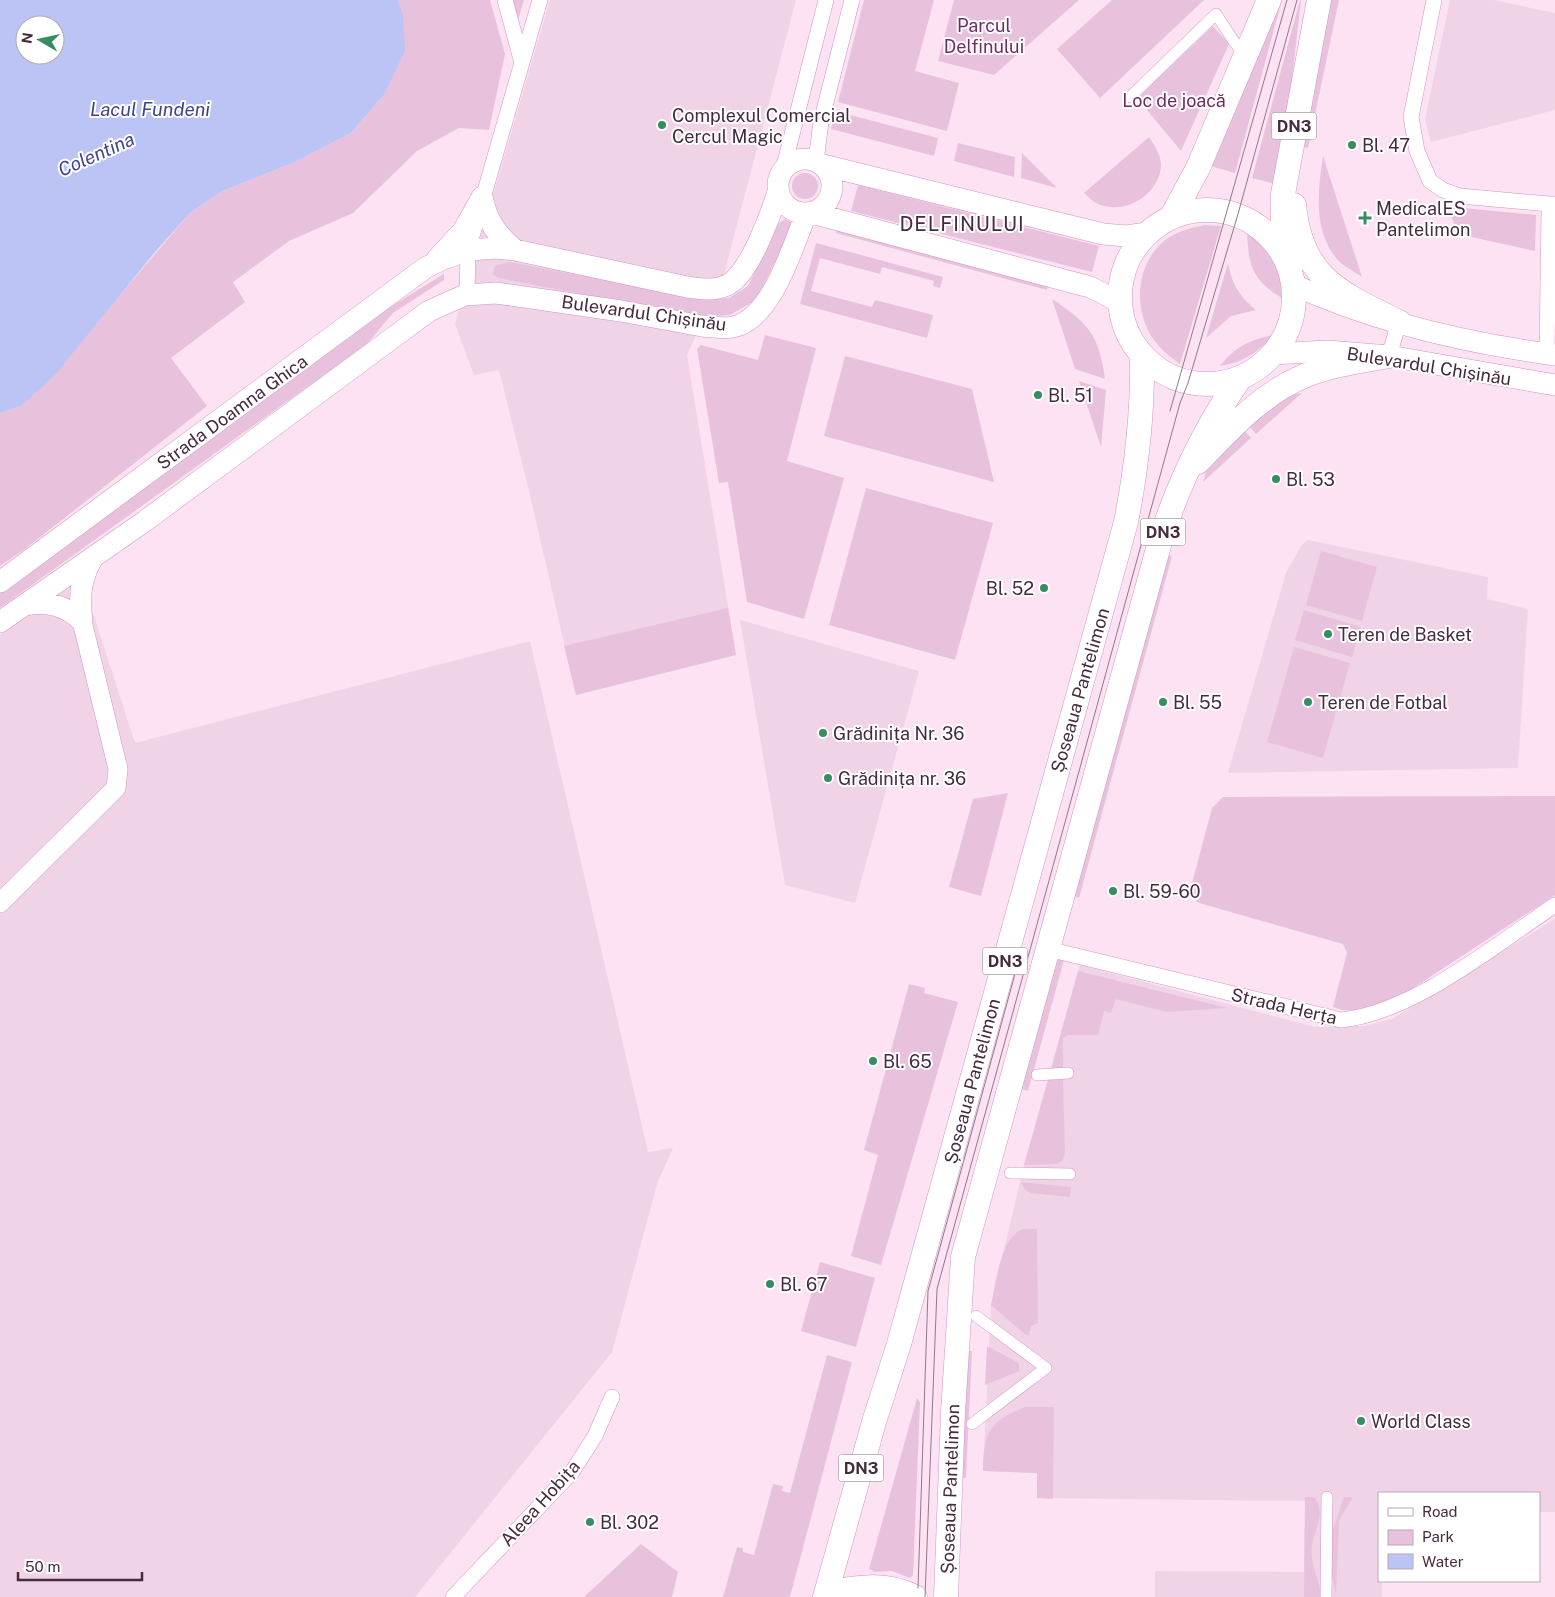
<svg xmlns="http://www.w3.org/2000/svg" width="1555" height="1597" viewBox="0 0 1555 1597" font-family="'Public Sans',sans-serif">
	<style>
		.built { fill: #f0d3e7 }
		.green { fill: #e8c2dc }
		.water { fill: #bcc4f5; fill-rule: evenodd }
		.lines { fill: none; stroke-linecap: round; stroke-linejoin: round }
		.pedestrian-casing { stroke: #d395c1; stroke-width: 12 }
		.minor-casing { stroke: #d395c1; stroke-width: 16 }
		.tertiary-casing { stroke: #d395c1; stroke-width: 20 }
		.secondary-casing { stroke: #d395c1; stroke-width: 22 }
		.primary-casing { stroke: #d395c1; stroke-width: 25 }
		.pedestrian { stroke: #fff; stroke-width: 11 }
		.minor { stroke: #fff; stroke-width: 15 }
		.tertiary { stroke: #fff; stroke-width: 19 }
		.secondary { stroke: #fff; stroke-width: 21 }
		.primary { stroke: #fff; stroke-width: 24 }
		.tram { stroke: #927789; stroke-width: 1 }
		.poi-dot { fill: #378d60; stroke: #fff; stroke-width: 2 }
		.labels { text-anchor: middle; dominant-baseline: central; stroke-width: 4; stroke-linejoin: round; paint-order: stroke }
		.shield { fill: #fff; stroke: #7d6b77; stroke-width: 1 }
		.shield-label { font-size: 16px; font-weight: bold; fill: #452b3d }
		.park-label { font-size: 18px; fill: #702c60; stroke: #fff }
		.poi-label { font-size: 18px; fill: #452b3d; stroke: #fff; text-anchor: start }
		.street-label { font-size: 18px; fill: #452b3d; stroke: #fff }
		.water-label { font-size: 19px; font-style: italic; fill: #3f438b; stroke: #fff }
		.quarter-label { font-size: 20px; letter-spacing: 1px; fill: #452b3d; stroke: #fff }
	</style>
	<rect width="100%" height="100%" fill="#fde2f4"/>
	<path class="built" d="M 550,0 L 796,0 L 724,274 L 687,355 L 736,655 L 576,695 L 530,495 L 499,370 L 474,375 L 455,324 Z
		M 1450,0 L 1494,0 L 1555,13 L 1555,110 L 1431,142 L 1425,119 Z
		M 1308,540 L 1488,577 L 1487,599 L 1528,609 L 1518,768 L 1228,773 L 1286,573 L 1301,546 Z
		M 82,579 L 135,743 L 530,641 L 648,1152 L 673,1148 L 657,1184 L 612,1352 L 415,1597 L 0,1597 L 0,635 Z
		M 740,620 L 919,671 L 855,903 L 785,885 Z
		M 1555,919 L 1555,1512 L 1539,1512 L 1539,1493 L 1379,1493 L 1379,1581 L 1382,1581 L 1382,1597 L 1155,1597 L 1155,1571 L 1304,1572 L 1305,1501 L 1037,1498 L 1037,1473 L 983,1471 L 991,1305 L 1024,1165 L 1080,965 L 1315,1027 L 1364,1026 L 1392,1019 Z"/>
	<path class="green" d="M 398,0 L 490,0 L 505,54 L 489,130 L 459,128 L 417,151 L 353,213 L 289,241 L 233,282 L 245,302 L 171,358 L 207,406 L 25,549 L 0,566 L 0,413 L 21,406 L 97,322 L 190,213 L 223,191 L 295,162 L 351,133 L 384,95 L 403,14 Z
		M 513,0 L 524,0 L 518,20 Z
		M 864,0 L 934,0 L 915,71 L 959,83 L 947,131 L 838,102 Z
		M 954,0 L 1079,0 L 994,75 L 938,61 Z
		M 1112,0 L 1204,0 L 1100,98 L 1057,49 Z
		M 1282,0 L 1235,173 L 1207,165 Z
		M 1300,0 L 1301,0 L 1280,185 L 1252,178 Z
		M 1326,0 L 1339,0 L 1308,148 L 1295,145 Z
		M 1213,26 L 1229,44 L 1181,151 L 1137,98 Z
		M 835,111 L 938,138 L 934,156 L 831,129 Z
		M 1149,137 C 1154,145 1161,154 1161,165 C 1160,195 1123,217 1096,203 C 1092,201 1088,196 1084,193 Z
		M 958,143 L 1015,157 L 1014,177 L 954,161 Z
		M 1022,153 L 1057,188 L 1021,178 Z
		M 1323,156 L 1362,277 C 1354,271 1342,266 1336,258 C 1313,229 1318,190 1323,156 Z
		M792 186a13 13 0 1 1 26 0a13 13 0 1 1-26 0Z
		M 858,185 L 1099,246 L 1092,272 L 851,211 Z
		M 1452,207 L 1536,215 L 1535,251 L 1467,236 L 1455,226 L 1450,213 Z
		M 785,219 L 791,222 L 791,230 L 756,300 L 730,315 L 700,317 L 498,278 L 493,274 L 495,266 L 509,262 L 705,299 L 729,298 L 748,286 L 778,224 Z
		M 1204,225 L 1221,226 L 1180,364 C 1171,357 1161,350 1154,340 C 1133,311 1135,265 1164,241 C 1175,232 1190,228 1204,225 Z
		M 1247,228 C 1273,249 1283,264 1282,298 C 1250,279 1248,263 1247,228 Z
		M 837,229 L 1048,286 L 1047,290 L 836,233 Z
		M 816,243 L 943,277 L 940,288 L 933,286 L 934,281 L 882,267 L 880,274 L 820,258 L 811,291 L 872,307 L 875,300 L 933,315 L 927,338 L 800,304 Z
		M 1228,263 C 1232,284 1239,296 1256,310 L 1231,316 L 1206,338 Z
		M 444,274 L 444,280 L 393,313 L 367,344 L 0,608 L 0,590 L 101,520 L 390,307 Z
		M 1052,299 C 1088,323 1099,334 1105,379 L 1075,369 Z
		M 765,335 L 816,348 L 787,461 L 844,478 L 804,619 L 747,602 L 728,482 L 719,483 L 697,349 L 701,345 L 758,360 Z
		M 1273,335 C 1258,353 1243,362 1220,366 C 1235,347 1249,340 1273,335 Z
		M 845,356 L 972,389 L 994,482 L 824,436 Z
		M 1079,381 L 1106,390 L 1101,447 Z
		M 1302,393 L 1256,434 L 1244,420 L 1271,399 Z
		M 1239,425 L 1251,438 L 1203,482 L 1212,452 Z
		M 866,488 L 993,523 L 955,660 L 829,625 Z
		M 1321,551 L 1377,567 L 1362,621 L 1306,605 Z
		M 1160,552 L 1172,556 L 1079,898 L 1067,894 Z
		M 728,608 L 736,655 L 576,695 L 564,646 Z
		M 1304,610 L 1361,627 L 1352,657 L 1295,640 Z
		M 1294,647 L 1350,663 L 1323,758 L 1267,742 Z
		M 1008,793 L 981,896 L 949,887 L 973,799 Z
		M 1555,796 L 1555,895 L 1404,994 C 1383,1003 1355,1017 1333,1007 L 1347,953 L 1343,944 L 1199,903 L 1192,898 L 1190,891 L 1212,808 L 1223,797 Z
		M 1050,956 L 1064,960 L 1028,1091 L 1014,1087 Z
		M 1078,971 L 1227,1008 L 1166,1012 L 1116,999 L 1111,1013 L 1104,1011 L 1098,1035 L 1068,1035 L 1063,1038 L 1063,1068 L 1051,1069 Z
		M 909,984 L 925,988 L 924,993 L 958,1002 L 881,1265 L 851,1256 L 878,1155 L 864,1150 Z
		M 1063,1079 L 1065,1153 L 1063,1160 L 1057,1164 L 1024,1165 L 1048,1080 Z
		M 1021,1182 L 1071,1187 L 1070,1197 L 1031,1193 L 1025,1190 Z
		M 1023,1229 L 1037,1229 L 1038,1323 L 1031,1326 L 1029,1335 L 1026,1335 L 991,1305 C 996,1284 1000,1237 1023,1229 Z
		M 820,1262 L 875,1278 L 856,1347 L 801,1331 Z
		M 987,1346 L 1019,1363 L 1019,1371 L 985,1385 Z
		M 960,1351 L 972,1351 L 966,1478 L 954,1478 Z
		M 827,1355 L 852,1362 L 790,1597 L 723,1597 L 737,1547 L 743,1548 L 743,1552 L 754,1555 L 773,1484 L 783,1486 L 782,1491 L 790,1493 Z
		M 917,1398 L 920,1402 L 913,1575 L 910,1578 L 892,1571 L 875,1572 L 869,1569 Z
		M 1025,1407 L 1054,1407 L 1053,1499 L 1037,1498 L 1037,1473 L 983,1471 C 984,1432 988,1422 1025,1407 Z
		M 1305,1497 L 1314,1497 C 1327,1513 1314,1529 1312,1546 C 1309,1564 1320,1579 1321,1597 L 1304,1597 Z
		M 1344,1497 L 1353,1497 L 1339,1520 L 1336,1597 L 1332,1575 L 1330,1538 Z
		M 641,1544 L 678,1572 L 672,1597 L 584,1597 Z"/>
	<path class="water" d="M 0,0 L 398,0 L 403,14 L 405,51 L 384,95 L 351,133 L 295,162 L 223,191 L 190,213 L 156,251 L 54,376 L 21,406 L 0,413 ZM 25,25 L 55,25 L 55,55 L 25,55 Z"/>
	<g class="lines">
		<g class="pedestrian-casing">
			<path id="pedestrian" d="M 1130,97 L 1216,14 L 1235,43 L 1247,56
				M 1037,1075 L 1068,1073
				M 1010,1173 L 1070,1174
				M 972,1424 L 1046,1368 L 976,1316
				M 1326,1597 L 1327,1497"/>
		</g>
		<g class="minor-casing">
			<path id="minor" d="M 505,0 L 522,63
				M 1434,0 L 1411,117 L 1417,151 L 1430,181 L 1443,190 L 1460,196 L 1549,204
				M 816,161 L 821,122 L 852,0
				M 783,170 L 826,0
				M 467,294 L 468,250 L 540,0
				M 1547,354 L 1549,210 L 1549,204 L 1555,204
				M 1389,356 L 1399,322
				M 1048,949 L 1341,1020 C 1413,1013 1495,945 1555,905
				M 453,1597 L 572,1472 L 595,1436 L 612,1397"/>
		</g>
		<g class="tertiary-casing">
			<path id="tertiary" d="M 0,903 L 116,788 L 118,769 L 82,621"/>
		</g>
		<g class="secondary-casing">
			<path id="secondary" d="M778 186a27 27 0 1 1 54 0a27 27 0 1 1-54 0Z
				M 823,165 L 1103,234 L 1126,236 L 1148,233
				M 482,197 C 487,221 496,234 515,250
				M 812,213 L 1090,287 L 1120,302
				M 437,259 L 463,231 L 482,197
				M 1294,285 C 1375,322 1467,343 1555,355
				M 1273,354 L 1327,351 L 1389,356 L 1555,385
				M 0,582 L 425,268 L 443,259 L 468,250 L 497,248 L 515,250 L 687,287 C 702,289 719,292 732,282 C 751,268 771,214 778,192
				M 25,605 C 48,601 66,605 82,621
				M 82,621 C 79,598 80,580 92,559
				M 0,622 L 145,521 L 429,311 L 465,295 L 496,293 L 621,311 L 702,326 C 712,327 723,329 733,327 C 772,319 793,246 806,214"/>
		</g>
		<g class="primary-casing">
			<path id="primary" d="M 1294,205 C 1301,278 1340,293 1399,322
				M1120 297a87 87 0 1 1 174 0a87 87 0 1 1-174 0Z
				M 1172,216 L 1198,168 L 1269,0
				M 1283,254 L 1283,194 L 1319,0
				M 1198,462 C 1230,429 1261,394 1304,376 C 1331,365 1361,361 1389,356
				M 826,1593 C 857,1587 885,1582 915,1597
				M 825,1597 L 874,1422 L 899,1344 L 1126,522 C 1137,466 1143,413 1142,356
				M 946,1597 L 953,1412 L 963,1257 L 1161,538 C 1180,480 1205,428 1240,378"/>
		</g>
		<use href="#pedestrian" class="pedestrian"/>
		<use href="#minor" class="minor"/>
		<use href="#tertiary" class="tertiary"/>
		<use href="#secondary" class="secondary"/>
		<use href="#primary" class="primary"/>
		<path class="tram" d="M 1170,411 L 1287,0
			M 918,1588 L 928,1291 L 1018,963
			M 925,1597 L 937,1289 L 1180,403 L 1188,383 L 1238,214 L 1297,0"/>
	</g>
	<g class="poi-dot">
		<circle cx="662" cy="125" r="5"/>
		<circle cx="1352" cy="145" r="5"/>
		<path d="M1362.5 210.5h5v5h5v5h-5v5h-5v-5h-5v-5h5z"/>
		<circle cx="1038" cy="395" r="5"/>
		<circle cx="1276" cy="479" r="5"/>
		<circle cx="1044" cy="588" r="5"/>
		<circle cx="1328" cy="634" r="5"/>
		<circle cx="1163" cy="702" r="5"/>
		<circle cx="1308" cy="702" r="5"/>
		<circle cx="823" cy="733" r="5"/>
		<circle cx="828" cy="778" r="5"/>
		<circle cx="1113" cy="891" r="5"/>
		<circle cx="873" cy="1061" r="5"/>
		<circle cx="770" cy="1284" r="5"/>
		<circle cx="1361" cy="1421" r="5"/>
		<circle cx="590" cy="1522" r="5"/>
	</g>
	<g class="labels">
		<g class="shield">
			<rect x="1271.5" y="112.5" width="45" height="27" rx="4"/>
			<rect x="1140.5" y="518.5" width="45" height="27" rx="4"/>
			<rect x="982.5" y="947.5" width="45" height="27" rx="4"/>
			<rect x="838.5" y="1454.5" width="45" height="27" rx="4"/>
		</g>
		<g class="shield-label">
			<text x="1294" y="126">DN3</text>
			<text x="1163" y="532">DN3</text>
			<text x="1005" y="961">DN3</text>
			<text x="861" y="1468">DN3</text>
		</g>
		<g class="park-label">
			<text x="984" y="25">Parcul<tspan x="984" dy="21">Delfinului</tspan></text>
			<text x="1174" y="100">Loc de joacă</text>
		</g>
		<g class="poi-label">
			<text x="672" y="115">Complexul Comercial<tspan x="672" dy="21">Cercul Magic</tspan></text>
			<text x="1362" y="145">Bl. 47</text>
			<text x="1376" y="208">MedicalES<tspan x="1376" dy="21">Pantelimon</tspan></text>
			<text x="1048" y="395">Bl. 51</text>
			<text x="1286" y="479">Bl. 53</text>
			<text x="1034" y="588" text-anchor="end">Bl. 52</text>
			<text x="1338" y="634">Teren de Basket</text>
			<text x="1173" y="702">Bl. 55</text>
			<text x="1318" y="702">Teren de Fotbal</text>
			<text x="833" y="733">Grădinița Nr. 36</text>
			<text x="838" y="778">Grădinița nr. 36</text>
			<text x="1123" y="891">Bl. 59-60</text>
			<text x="883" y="1061">Bl. 65</text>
			<text x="780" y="1284">Bl. 67</text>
			<text x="1371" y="1421">World Class</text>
			<text x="600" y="1522">Bl. 302</text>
		</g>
		<g class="street-label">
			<text transform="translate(644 313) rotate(8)">Bulevardul Chișinău</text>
			<text transform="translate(1429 366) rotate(9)">Bulevardul Chișinău</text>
			<text transform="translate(232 412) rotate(-36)">Strada Doamna Ghica</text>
			<text transform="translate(1080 690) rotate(-74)">Șoseaua Pantelimon</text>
			<text transform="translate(1284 1006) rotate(13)">Strada Herța</text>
			<text transform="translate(972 1081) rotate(-75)">Șoseaua Pantelimon</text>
			<text transform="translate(950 1489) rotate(-88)">Șoseaua Pantelimon</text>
			<text transform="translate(540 1503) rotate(-48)">Aleea Hobița</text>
		</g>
		<g class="water-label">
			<text x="150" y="109">Lacul Fundeni</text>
			<text transform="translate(96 154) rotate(-24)">Colentina</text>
		</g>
		<g class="quarter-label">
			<text x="962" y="224">DELFINULUI</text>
		</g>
	</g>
	<rect x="1378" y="1492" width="162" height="90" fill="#ffffff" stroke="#b5aab1"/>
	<rect x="1388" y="1508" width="25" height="8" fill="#ffffff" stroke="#b5aab1"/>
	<text x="1422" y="1517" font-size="15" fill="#452b3d">Road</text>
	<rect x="1388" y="1530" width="25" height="15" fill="#e8c2dc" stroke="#b5aab1"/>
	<text x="1422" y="1542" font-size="15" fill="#452b3d">Park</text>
	<rect x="1388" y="1554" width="25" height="15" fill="#bcc4f5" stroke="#b5aab1"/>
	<text x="1422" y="1567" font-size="15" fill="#452b3d">Water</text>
	<g transform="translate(40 40) rotate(279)"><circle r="24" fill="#ffffff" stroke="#b5aab1"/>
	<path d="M0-4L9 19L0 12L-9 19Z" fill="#378d60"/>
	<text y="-8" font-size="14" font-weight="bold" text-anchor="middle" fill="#452b3d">N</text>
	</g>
	<path d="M18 1572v8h124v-8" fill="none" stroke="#452b3d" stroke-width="2.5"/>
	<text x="25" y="1572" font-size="15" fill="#452b3d" stroke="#ffffff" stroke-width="4" paint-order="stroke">50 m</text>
</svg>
